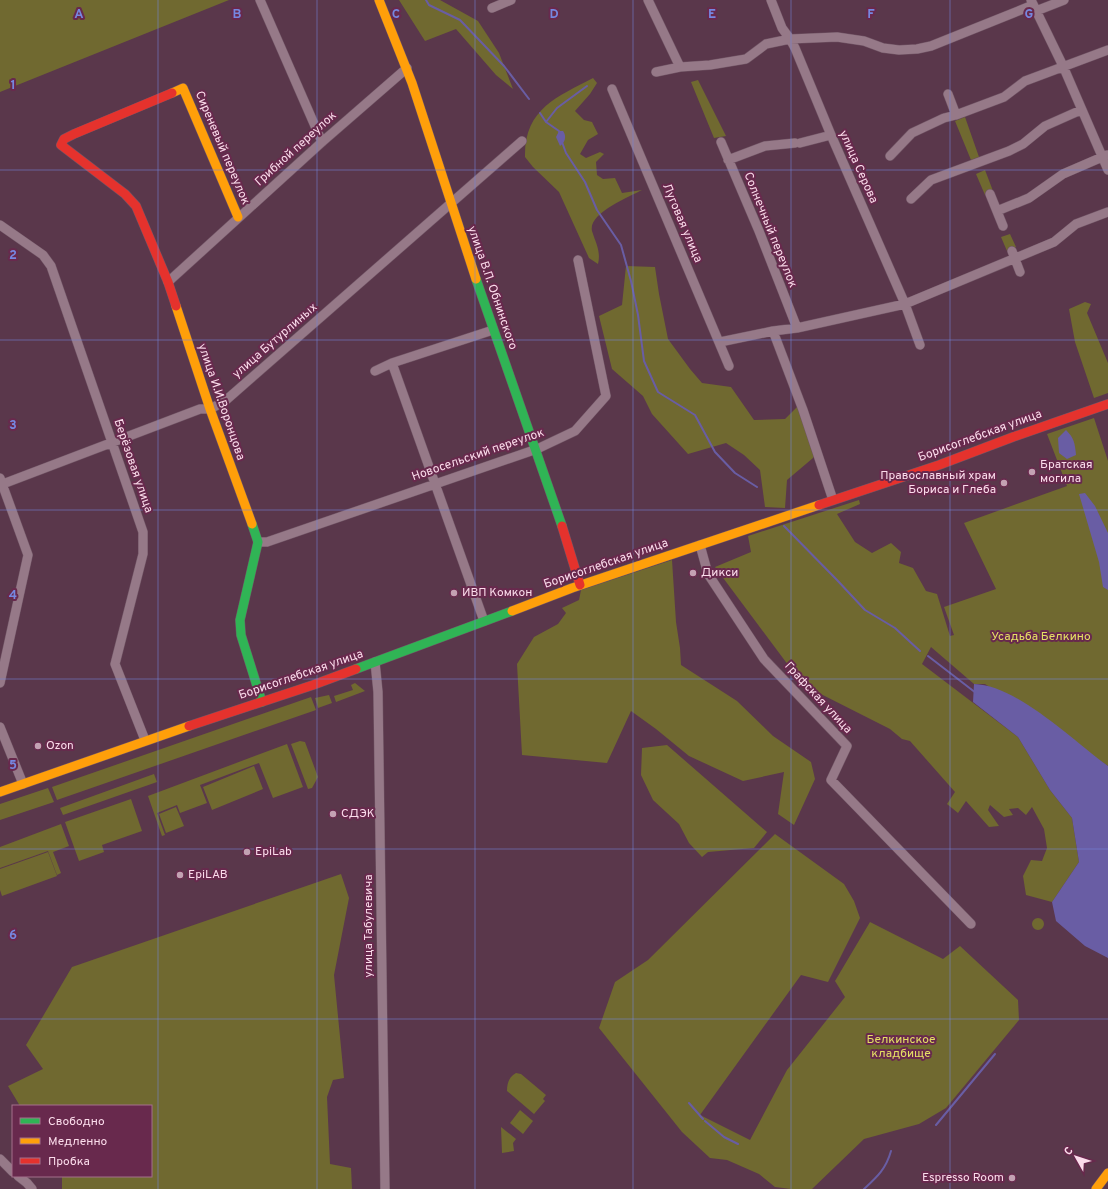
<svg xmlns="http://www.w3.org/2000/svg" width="1108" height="1189" viewBox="0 0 1108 1189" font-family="Overpass,sans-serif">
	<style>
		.green { fill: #706930 }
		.water { fill: #695da4 }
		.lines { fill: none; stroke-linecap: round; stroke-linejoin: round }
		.stream { stroke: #695da4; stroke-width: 2 }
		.street-casing { stroke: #715565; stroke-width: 10 }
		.fast-casing { stroke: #715565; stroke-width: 10 }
		.slow-casing { stroke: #715565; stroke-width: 10 }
		.jam-casing { stroke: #715565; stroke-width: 10 }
		.street { stroke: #967988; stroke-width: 9 }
		.fast { stroke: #30b455; stroke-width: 9 }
		.slow { stroke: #ff9f0a; stroke-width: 9 }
		.jam { stroke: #e5322d; stroke-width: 9 }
		.grid { fill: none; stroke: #7687e0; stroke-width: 1; stroke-opacity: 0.55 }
		.poi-dot { fill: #c3a2b3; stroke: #68294d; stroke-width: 1.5 }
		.labels { text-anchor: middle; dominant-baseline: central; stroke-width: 4; stroke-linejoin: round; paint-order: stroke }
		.street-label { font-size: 12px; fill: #fbdceb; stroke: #68294d }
		.poi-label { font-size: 12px; fill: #fbdceb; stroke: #68294d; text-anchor: start }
		.park-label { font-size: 12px; fill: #e4e064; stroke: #68294d }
		.grid-label { font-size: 13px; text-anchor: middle; font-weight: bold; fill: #7687e0; stroke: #68294d; stroke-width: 4; stroke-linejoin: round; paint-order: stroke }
	</style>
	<rect width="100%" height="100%" fill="#5a374b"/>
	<path class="green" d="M 0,0 L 229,0 L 0,92 Z
		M 399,0 L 440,0 L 478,21 L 499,53 L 513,89 L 496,75 L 456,29 L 425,41 Z
		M 593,78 L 597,83 L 590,94 L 575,111 L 584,120 L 592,122 L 598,134 L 588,140 L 580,154 L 586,158 L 600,152 L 604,154 L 596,162 L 597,175 L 603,179 L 615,178 L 622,193 L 642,190 C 629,197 588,213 592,231 C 596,244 601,251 598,264 L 589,258 L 559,192 L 533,167 L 525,157 C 524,109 557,97 593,78 Z
		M 698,80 L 726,136 L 714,138 L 691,82 Z
		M 965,117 L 979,157 L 971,160 L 955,121 Z
		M 985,170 L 993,191 L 985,195 L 976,174 Z
		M 1010,234 L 1016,247 L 1007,251 L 1001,237 Z
		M 626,266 L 655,267 L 659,294 L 668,339 L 690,369 L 702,383 L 731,387 L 754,420 L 785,419 L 798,406 L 814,456 L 813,458 L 787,480 L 785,508 L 765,507 L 760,470 L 744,455 L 726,443 L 688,454 L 652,414 L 643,396 L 612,369 L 599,316 L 622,305 Z
		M 1085,302 L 1091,304 L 1087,313 L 1108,363 L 1108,393 L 1094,398 L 1075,342 L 1069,309 Z
		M 1094,418 L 1108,461 L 1108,766 L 985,684 L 974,684 L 931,647 L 922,664 L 1018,737 L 1050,790 L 1072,818 L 1079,862 L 1052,902 L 1026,895 L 1023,876 L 1031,860 L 1042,861 L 1047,848 L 1044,829 L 1032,807 L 1026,815 L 1018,808 L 1009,809 L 1013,815 L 1004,817 L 990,805 L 988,810 L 999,826 L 989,827 L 966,801 L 958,813 L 947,804 L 955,792 L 910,741 L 902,739 L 890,729 L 803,685 L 715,567 L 751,552 L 748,536 L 859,500 L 860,504 L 837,514 L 855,542 L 872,553 L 891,543 L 901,552 L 899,563 L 913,568 L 926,591 L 937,594 L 950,636 L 954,635 L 944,607 L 996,589 L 964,523 L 1067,486 L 1047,434 Z
		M 672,560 L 676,622 L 680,648 L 681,665 L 737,701 L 773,736 L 811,762 L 815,779 L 794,825 L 778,814 L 784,772 L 743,781 L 689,756 L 656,729 L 631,711 L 607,763 L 522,755 L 517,664 L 534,637 L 558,624 L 566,613 L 562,608 L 579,600 L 581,590 Z
		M 355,683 L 365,691 L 336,702 L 334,696 L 353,690 L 351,685 Z
		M 329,695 L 332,703 L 318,708 L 315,698 Z
		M 311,697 L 316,710 L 57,800 L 52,787 Z
		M 300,741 L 305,742 L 318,777 L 312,788 L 308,789 L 291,744 Z
		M 287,744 L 303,787 L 273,798 L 259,763 L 200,785 L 207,803 L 180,813 L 177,805 L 157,813 L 165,835 L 162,836 L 148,796 Z
		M 667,745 L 767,832 L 754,848 L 708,852 L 702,857 L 689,843 L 679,824 L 653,800 L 641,775 L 642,748 Z
		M 254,766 L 263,789 L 212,810 L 203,787 Z
		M 154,774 L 157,782 L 63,815 L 60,808 Z
		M 48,788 L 54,802 L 0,820 L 0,804 Z
		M 131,799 L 142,831 L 102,845 L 104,852 L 79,861 L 65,822 Z
		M 176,807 L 184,826 L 166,833 L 159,814 Z
		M 61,824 L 69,846 L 53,852 L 61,873 L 57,875 L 48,851 L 0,868 L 0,847 Z
		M 775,834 L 844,884 L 854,901 L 860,918 L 828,982 L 801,975 L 700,1115 L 750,1140 L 787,1070 L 845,997 L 835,981 L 870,922 L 943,959 L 960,946 L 1018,1000 L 1019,1020 L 946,1108 L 919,1124 L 864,1139 L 812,1189 L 791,1189 L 775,1187 L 759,1174 L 727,1160 L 710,1158 L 682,1132 L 599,1028 L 615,982 L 648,960 Z
		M 48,852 L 57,876 L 2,896 L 0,890 L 0,869 Z
		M 341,874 L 349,898 L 334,975 L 344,1078 L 333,1080 L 327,1097 L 330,1164 L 351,1168 L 352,1189 L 62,1189 L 62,1176 L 151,1176 L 151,1106 L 20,1106 L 8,1086 L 43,1069 L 26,1045 L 72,967 Z
		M1032 924a6 6 0 1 1 12 0a6 6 0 1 1-12 0Z
		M 516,1073 L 521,1074 L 546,1095 L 543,1099 L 545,1101 L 534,1114 L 507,1091 C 507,1083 509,1077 516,1073 Z
		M 520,1110 L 533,1121 L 523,1134 L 510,1123 Z
		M 501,1127 L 516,1139 L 513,1143 L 514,1151 L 502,1153 Z"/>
	<path class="water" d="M 559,131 L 563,131 C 567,136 565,143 560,146 L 556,137 Z
		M 1066,430 C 1074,438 1075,443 1076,455 L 1067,459 L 1059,453 L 1058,438 Z
		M 1085,493 L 1095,506 L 1108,533 L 1108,590 L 1103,587 L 1099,562 L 1079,494 Z
		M 974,684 C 1017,685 1073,741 1108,766 L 1108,958 L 1085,946 L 1056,921 L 1052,902 L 1079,862 L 1072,818 L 1050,790 L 1018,737 L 973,702 Z"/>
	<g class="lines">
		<path class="stream" d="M 426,0 L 429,5 L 460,20 L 504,66 L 529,99
			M 540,113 L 546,122 L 559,131 L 560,134
			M 546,122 L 557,108 L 587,86
			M 562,142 L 566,153 L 585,182 L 597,210 L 621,245 L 631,281 L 638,315 L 644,361 L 658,392 L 695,415 L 715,452 L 735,473 L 757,487
			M 784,526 L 837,580 L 865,610 L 895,628 L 920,651
			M 928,656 L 976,693
			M 689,1103 L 703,1119
			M 705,1121 L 724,1137 L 738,1144
			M 936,1125 L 995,1054
			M 864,1189 C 877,1177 886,1169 891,1151"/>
		<g class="street-casing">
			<path id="street" d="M 260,0 L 322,142
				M 648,0 L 680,67
				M 771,0 L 782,28 L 790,39 L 795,48 L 831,135 L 905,304 L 920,345
				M 1031,0 L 1063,66 L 1108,170
				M 492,8 L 511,0
				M 1036,11 L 1064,0
				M 656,72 L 680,67 L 710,65 L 746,59 L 766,44 L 790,39 L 837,37 L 864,41 L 883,48 L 899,50 L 917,49 L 931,46 L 1033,5
				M 612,89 L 729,366
				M 948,94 L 956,115
				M 721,142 L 759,231 L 797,328
				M 800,143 L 831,135
				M 890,156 L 912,133 L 944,118 L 956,115 L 1004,97 L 1025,81 L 1108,50
				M 728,160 L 765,146 L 795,143
				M 990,194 L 1003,226
				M 911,199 L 931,180 L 1009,151 L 1023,144 L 1045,126 L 1081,110
				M 997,211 L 1029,198 L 1063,174 L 1107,155
				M 0,225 L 43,255 L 51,266 L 143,532 L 143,554 L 115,664 L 145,740
				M 1012,251 L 1020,272
				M 168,282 L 322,142 L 407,68
				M 773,331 L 803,410 L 833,500
				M 720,342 L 773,331 L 797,328 L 905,304 L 1054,242 L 1076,224 L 1108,212
				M 392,363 L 484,621
				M 375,371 L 392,363 L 493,330
				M 0,478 L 28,555 L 0,683
				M 0,485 L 200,409 L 210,409 L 225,401 L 522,141
				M 258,542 L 267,542 L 537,449 L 575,431 L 606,396 L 578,260
				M 700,545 L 708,574 L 764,659 L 847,746 L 831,780 L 971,924
				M 375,662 L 378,692 L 385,1189
				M 0,727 L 23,784
				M 0,1159 L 13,1172
				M 18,1176 L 27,1183 L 32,1189"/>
		</g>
		<g class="fast-casing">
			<path id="fast" d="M 476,279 L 562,526
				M 252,524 L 258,542 L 240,620 L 241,635 L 262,702
				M 356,669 L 512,611"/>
		</g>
		<g class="slow-casing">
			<path id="slow" d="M 379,0 L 412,83 L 476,279
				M 172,93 L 183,88 L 238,217
				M 176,306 L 210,409 L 252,524
				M 512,611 L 572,588 L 819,505
				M 0,792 L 189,726
				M 1096,1189 L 1108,1173"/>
		</g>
		<g class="jam-casing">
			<path id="jam" d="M 172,93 L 74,134 L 64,139 L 61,145 L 125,194 L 136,206 L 168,282 L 176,306
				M 819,505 L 939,465 L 1013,437 L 1108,404
				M 562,526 L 580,585
				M 189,726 L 313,685 L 356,669"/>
		</g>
		<use href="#street" class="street"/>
		<use href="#fast" class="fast"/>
		<use href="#slow" class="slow"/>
		<use href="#jam" class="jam"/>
	</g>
	<path class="grid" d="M 158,0 L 158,1189M 317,0 L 317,1189M 475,0 L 475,1189M 633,0 L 633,1189M 791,0 L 791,1189M 950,0 L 950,1189M 0,170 L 1108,170M 0,340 L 1108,340M 0,510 L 1108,510M 0,679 L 1108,679M 0,849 L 1108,849M 0,1019 L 1108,1019"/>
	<g class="poi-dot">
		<circle cx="1032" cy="472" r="4"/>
		<circle cx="1004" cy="483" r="4"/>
		<circle cx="693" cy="573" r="4"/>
		<circle cx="454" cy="593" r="4"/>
		<circle cx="38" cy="746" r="4"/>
		<circle cx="333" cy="814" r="4"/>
		<circle cx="247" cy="852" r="4"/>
		<circle cx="180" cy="875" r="4"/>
		<circle cx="1012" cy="1178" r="4"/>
	</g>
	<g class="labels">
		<g class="street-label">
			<text transform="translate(222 148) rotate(67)">Сиреневый переулок</text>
			<text transform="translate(296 149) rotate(-42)">Грибной переулок</text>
			<text transform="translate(858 167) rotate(66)">улица Серова</text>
			<text transform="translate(682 223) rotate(67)">Луговая улица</text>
			<text transform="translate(770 230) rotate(68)">Солнечный переулок</text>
			<text transform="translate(492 288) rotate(71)">улица В.П. Обнинского</text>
			<text transform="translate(275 341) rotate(-41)">улица Бутурлиных</text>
			<text transform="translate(221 402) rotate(71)">улица И.И.Воронцова</text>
			<text transform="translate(980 436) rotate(-20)">Борисоглебская улица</text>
			<text transform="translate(478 455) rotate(-19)">Новосельский переулок</text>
			<text transform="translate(133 466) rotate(71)">Берёзовая улица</text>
			<text transform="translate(606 564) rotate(-19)">Борисоглебская улица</text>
			<text transform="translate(301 675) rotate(-19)">Борисоглебская улица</text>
			<text transform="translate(818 698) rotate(47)">Графская улица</text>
			<text transform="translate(369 926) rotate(-90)">улица Табулевича</text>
		</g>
		<g class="poi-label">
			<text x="1040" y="465">Братская<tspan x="1040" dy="14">могила</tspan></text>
			<text x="996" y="476" text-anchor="end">Православный храм<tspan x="996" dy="14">Бориса и Глеба</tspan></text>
			<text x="701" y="573">Дикси</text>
			<text x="462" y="593">ИВП Комкон</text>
			<text x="46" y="746">Ozon</text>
			<text x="341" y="814">СДЭК</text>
			<text x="255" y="852">EpiLab</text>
			<text x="188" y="875">EpiLAB</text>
			<text x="1004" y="1178" text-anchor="end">Espresso Room</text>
		</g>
		<g class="park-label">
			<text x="1041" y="637">Усадьба Белкино</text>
			<text x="901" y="1040">Белкинское<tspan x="901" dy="14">кладбище</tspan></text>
		</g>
	</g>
	<g class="grid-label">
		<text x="79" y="18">A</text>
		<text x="237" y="18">B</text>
		<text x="396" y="18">C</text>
		<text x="554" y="18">D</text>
		<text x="712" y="18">E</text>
		<text x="871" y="18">F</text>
		<text x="1029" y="18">G</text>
		<text x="13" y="89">1</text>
		<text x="13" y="259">2</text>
		<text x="13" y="429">3</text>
		<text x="13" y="599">4</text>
		<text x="13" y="769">5</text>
		<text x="13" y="939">6</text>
	</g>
	<rect x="12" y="1105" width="140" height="72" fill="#68294d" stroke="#a3718c"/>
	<rect x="20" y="1118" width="20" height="6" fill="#30b455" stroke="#a3718c"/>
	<text x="48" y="1125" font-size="12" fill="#fbdceb">Свободно</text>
	<rect x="20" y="1138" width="20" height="6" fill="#ff9f0a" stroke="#a3718c"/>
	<text x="48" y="1145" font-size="12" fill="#fbdceb">Медленно</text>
	<rect x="20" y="1158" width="20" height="6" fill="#e5322d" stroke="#a3718c"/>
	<text x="48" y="1165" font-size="12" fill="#fbdceb">Пробка</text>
	<g transform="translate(1076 1157) rotate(309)" stroke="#68294d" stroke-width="3" paint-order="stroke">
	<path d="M0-3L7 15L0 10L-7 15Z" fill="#fbdceb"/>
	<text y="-6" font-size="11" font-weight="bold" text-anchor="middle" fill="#fbdceb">С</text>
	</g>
</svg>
